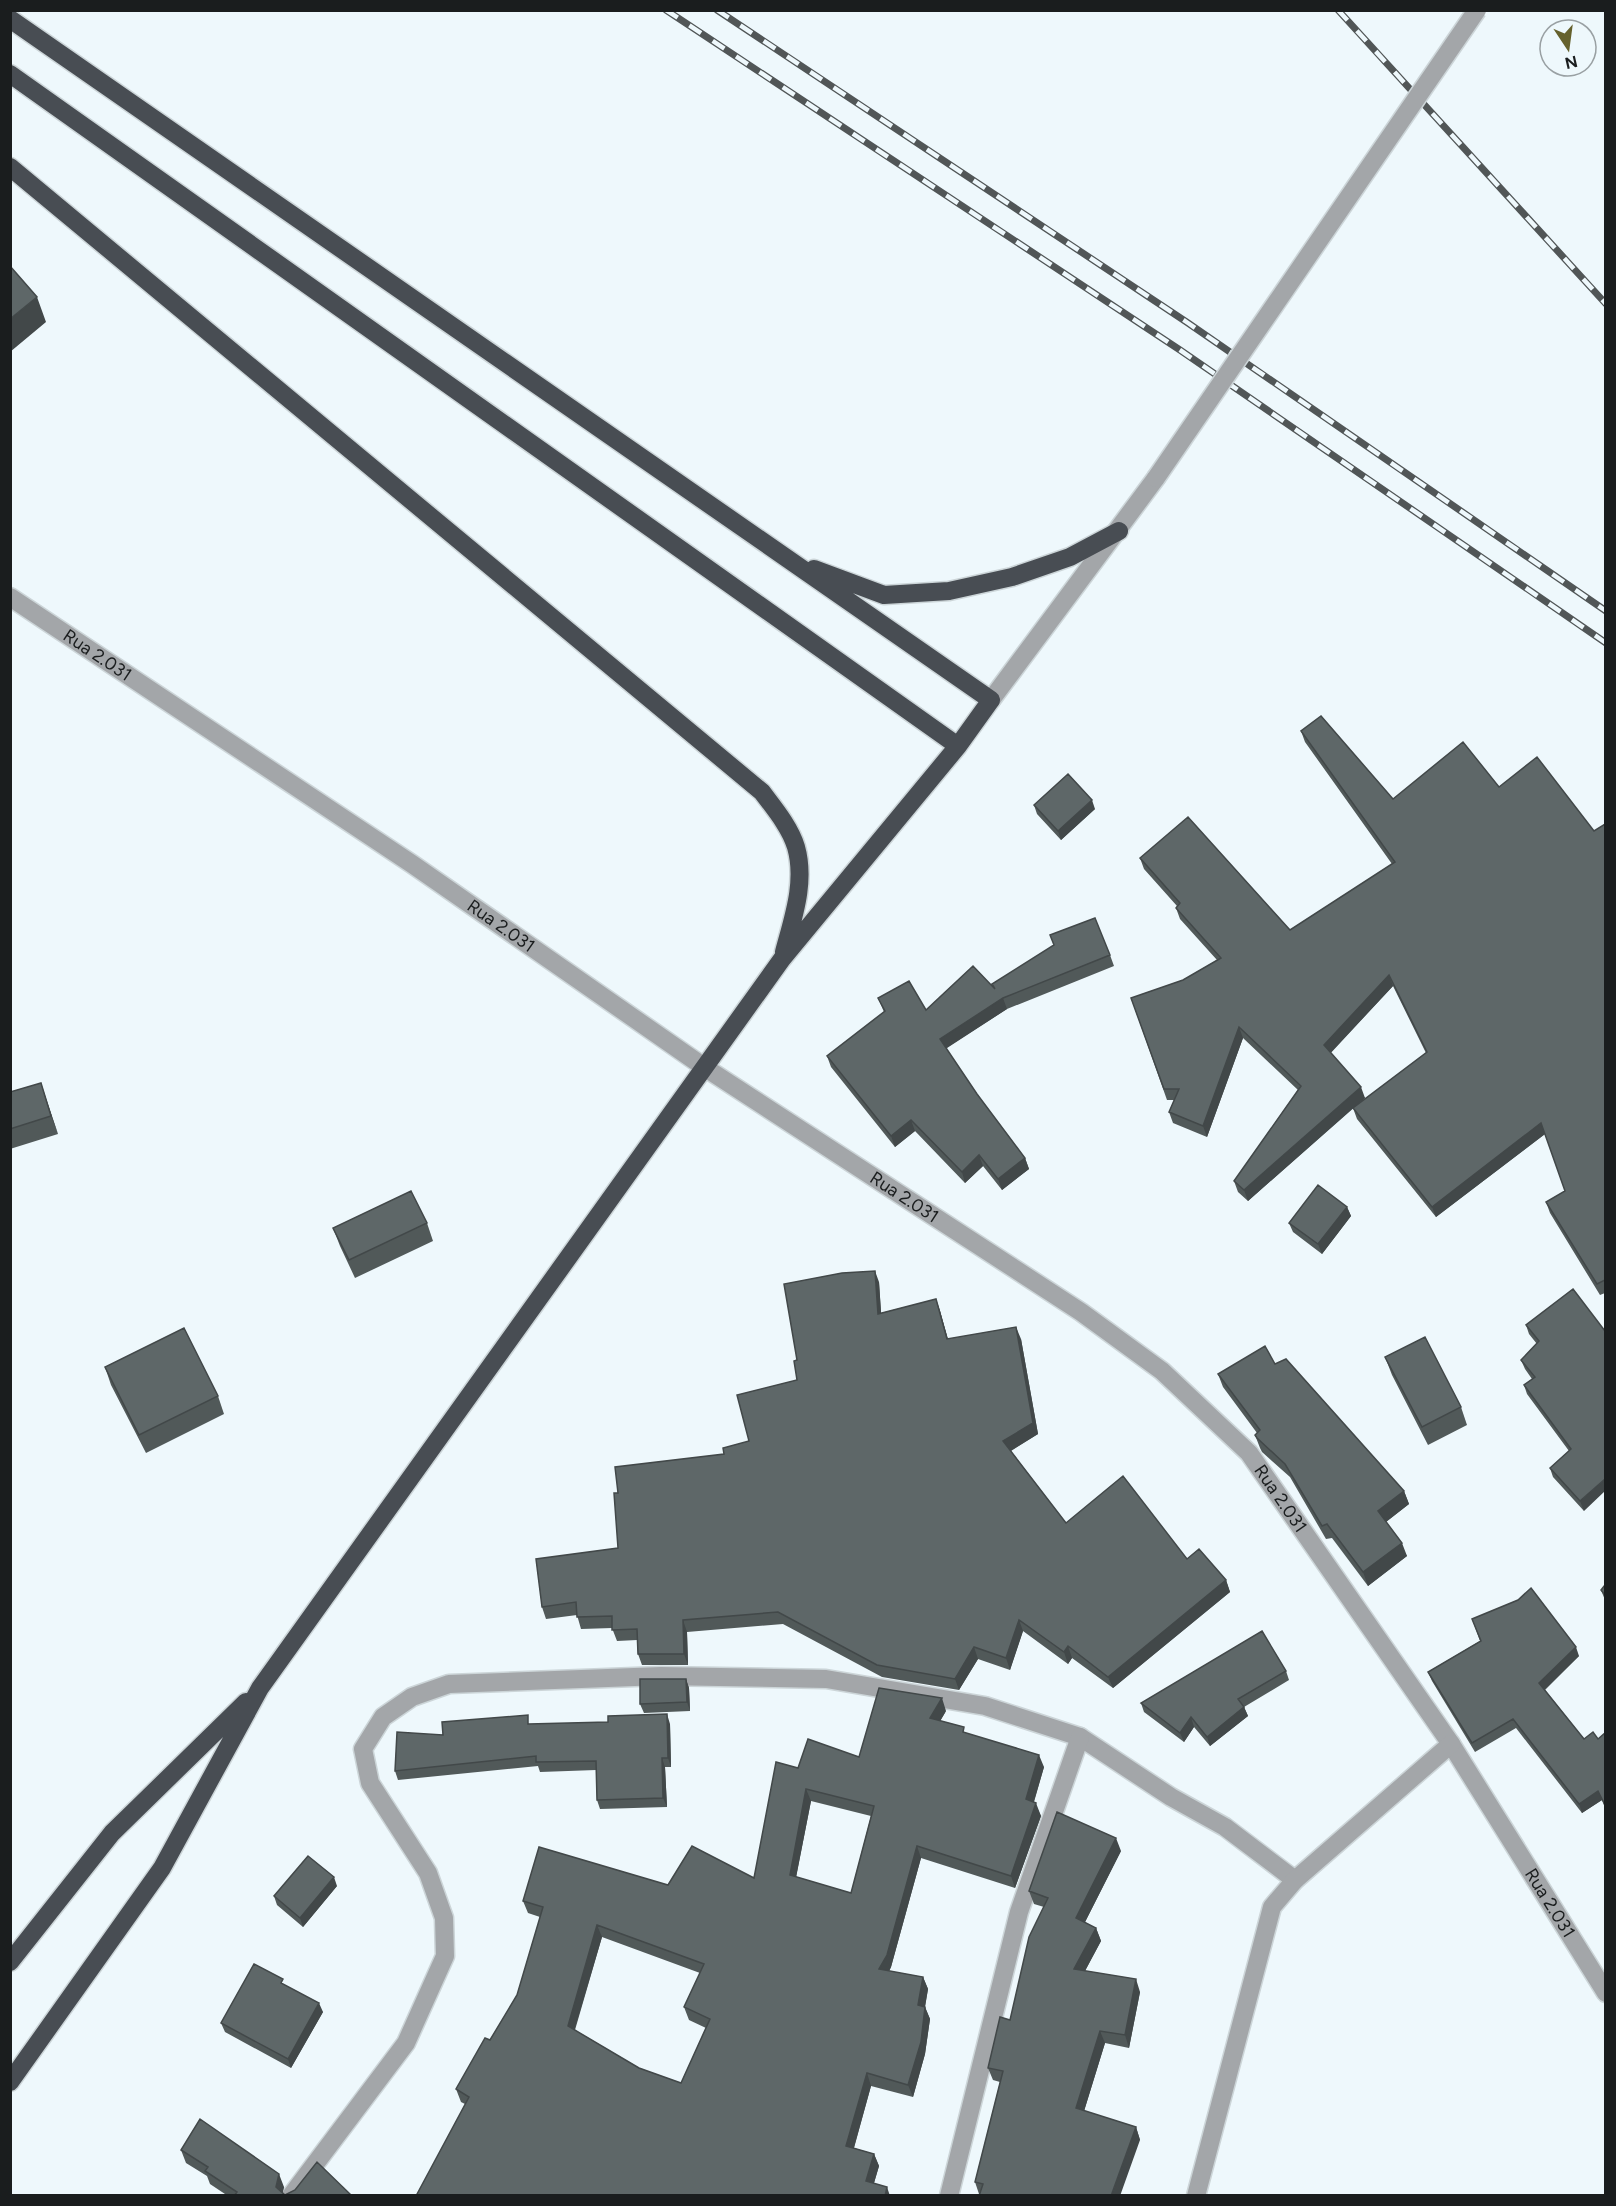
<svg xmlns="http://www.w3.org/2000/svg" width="1616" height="2206" viewBox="0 0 1616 2206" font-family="Figtree,sans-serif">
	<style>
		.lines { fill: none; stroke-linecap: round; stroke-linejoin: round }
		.street-casing { stroke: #ccd5d8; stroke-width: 21 }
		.highway-casing { stroke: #ccd5d8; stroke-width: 21 }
		.street { stroke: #a3a6a9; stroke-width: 18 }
		.highway { stroke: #484d53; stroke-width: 18 }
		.rail-casing { stroke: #515657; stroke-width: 7 }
		.rail { stroke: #eef8fc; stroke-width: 4.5; stroke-dasharray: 14; stroke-linecap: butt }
		.street-bridge-casing { stroke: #ccd5d8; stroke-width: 21; stroke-linecap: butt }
		.street-bridge { stroke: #a3a6a9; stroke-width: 18 }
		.wall { fill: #515959; fill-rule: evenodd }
		.shaded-wall { fill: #424849 }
		.building { fill: #5e6768; stroke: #424849; stroke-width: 1.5; fill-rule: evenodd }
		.labels { text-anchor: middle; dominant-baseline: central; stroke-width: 6; stroke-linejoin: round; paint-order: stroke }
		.street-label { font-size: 18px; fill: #1a1d1e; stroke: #eef8fc }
	</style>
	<rect width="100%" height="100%" fill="#eef8fc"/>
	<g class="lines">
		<g class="street-casing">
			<g id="street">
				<path id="s1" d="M 10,597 L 412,864 L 704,1067 L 1081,1312 L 1162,1371 L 1249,1453 L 1451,1744 L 1606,1993"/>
				<path d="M 991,700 L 1156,478"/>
				<path d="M 291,2196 L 406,2043 L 445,1956 L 444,1918 L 428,1873 L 370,1783 L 363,1749 L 383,1717 L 412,1697 L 449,1684 L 661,1676 L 826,1679 L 985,1706 L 1080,1737 L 1171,1797 L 1225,1827 L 1295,1880"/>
				<path d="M 949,2196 L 1019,1912 L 1080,1737"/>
				<path d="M 1196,2196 L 1272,1907 L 1295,1880 L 1451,1744"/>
			</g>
		</g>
		<g class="highway-casing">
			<path id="highway" d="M 10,19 L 991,700 L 958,746 L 782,959 L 260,1688 L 162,1868 L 10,2082
				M 10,74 L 958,746
				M 10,167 L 762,792 C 774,808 790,827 796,847 C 806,882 793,918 784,952
				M 814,569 L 884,595 L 949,591 L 1012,577 L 1070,557 L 1119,531
				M 10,1962 L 112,1833 L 246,1702"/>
		</g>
		<use href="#street" class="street"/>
		<use href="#highway" class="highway"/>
		<g class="rail-casing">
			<path id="rail" d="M 666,10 L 1180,350 L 1606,643
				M 717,10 L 1188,323 L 1606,611
				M 1338,10 L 1606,304"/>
		</g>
		<use href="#rail" class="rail"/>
		<g class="street-bridge-casing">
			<path id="street-bridge" d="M 1156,478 L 1477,10"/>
		</g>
		<use href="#street-bridge" class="street-bridge"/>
	</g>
	<path class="wall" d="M 1301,731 L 1393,799 L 1499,787 L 1594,831 L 1605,824 L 1605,1293 L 1600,1295 L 1550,1213 L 1546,1202 L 1565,1191 L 1545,1134 L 1436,1217 L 1357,1119 L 1353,1108 L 1248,1201 L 1238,1192 L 1234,1181 L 1298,1090 L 1243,1038 L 1207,1137 L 1173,1123 L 1169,1112 L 1174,1100 L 1167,1100 L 1131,998 L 1183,980 L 1217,960 L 1180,919 L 1176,908 L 1177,906 L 1144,869 L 1140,858 L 1290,930 L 1392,864 L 1305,742 ZM 1393,986 L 1426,1053 L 1358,1104 L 1365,1098 L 1330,1053 Z
		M 1034,805 L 1095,809 L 1061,840 L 1037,814 Z
		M 1110,955 L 1114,966 L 1007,1009 L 946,1048 L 977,1094 L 1025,1158 L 1029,1169 L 1002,1190 L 983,1166 L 965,1183 L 915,1131 L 895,1147 L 831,1067 L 827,1056 L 884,1012 L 878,998 L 926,1010 L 993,988 Z
		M 41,1083 L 58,1134 L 10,1149 L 10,1092 Z
		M 1347,1207 L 1351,1216 L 1322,1254 L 1293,1232 L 1289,1223 Z
		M 427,1223 L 433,1241 L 355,1278 L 340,1246 L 333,1228 Z
		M 879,1282 L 881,1313 L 936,1299 L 940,1311 L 948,1339 L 1021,1339 L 1038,1434 L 1011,1451 L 1066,1523 L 1187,1559 L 1226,1580 L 1230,1592 L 1113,1688 L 1072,1658 L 1068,1664 L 1023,1631 L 1010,1670 L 978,1659 L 959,1690 L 882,1677 L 783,1624 L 687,1632 L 688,1665 L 642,1665 L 638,1654 L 637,1640 L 617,1641 L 612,1628 L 581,1629 L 577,1615 L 546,1619 L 542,1607 L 618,1548 L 618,1493 L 724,1454 L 749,1441 L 797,1380 L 797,1360 Z
		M 1573,1289 L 1584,1511 L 1553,1477 L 1550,1468 L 1569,1451 L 1527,1394 L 1524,1385 L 1532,1379 L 1525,1369 L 1521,1360 L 1537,1344 L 1529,1334 L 1526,1325 Z
		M 1385,1357 L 1461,1407 L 1467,1425 L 1428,1445 L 1392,1375 Z
		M 1275,1364 L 1404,1491 L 1409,1504 L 1386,1522 L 1407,1556 L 1368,1586 L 1332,1538 L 1326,1539 L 1290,1477 L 1262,1452 L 1260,1448 L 1255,1435 L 1257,1433 L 1223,1387 L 1218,1374 Z
		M 105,1367 L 218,1396 L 224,1414 L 146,1453 L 111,1385 Z
		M 1605,1585 L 1605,1600 L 1601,1590 Z
		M 1472,1619 L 1579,1656 L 1545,1690 L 1584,1739 L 1598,1739 L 1605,1733 L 1605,1808 L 1602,1800 L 1582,1813 L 1516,1728 L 1475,1752 L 1432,1681 L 1428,1672 L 1480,1641 Z
		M 1286,1671 L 1289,1680 L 1244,1707 L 1248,1716 L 1210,1746 L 1194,1727 L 1184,1742 L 1144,1712 L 1141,1703 Z
		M 686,1679 L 689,1688 L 690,1711 L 644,1713 L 640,1704 Z
		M 946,1711 L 940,1721 L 967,1734 L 1044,1767 L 1034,1802 L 1041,1816 L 1015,1888 L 921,1858 L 891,1967 L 889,1971 L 923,1977 L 928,1989 L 925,2007 L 930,2019 L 925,2054 L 913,2097 L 871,2086 L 854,2148 L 874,2154 L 879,2166 L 874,2183 L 465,2104 L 461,2102 L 456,2089 L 490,2040 L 517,1995 L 540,1917 L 528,1913 L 523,1901 L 668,1885 L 754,1878 L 798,1768 L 859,1757 ZM 811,1801 L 871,1816 L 851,1893 L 796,1877 ZM 602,1937 L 700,1973 L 684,2007 L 689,2020 L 706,2028 L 681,2083 L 639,2068 L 575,2030 Z
		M 532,1724 L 670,1724 L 671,1767 L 665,1767 L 667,1807 L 600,1809 L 597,1800 L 596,1770 L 540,1772 L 538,1766 L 398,1780 L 395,1771 L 443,1735 Z
		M 1121,1851 L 1085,1922 L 1096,1928 L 1101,1941 L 1085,1971 L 1140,1992 L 1129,2048 L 1105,2043 L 1084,2111 L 1136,2127 L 1140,2140 L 979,2194 L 975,2182 L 1000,2082 L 993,2080 L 988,2068 L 1010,2020 L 1044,1907 L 1034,1904 L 1029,1891 Z
		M 337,1886 L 303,1927 L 277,1905 L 274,1896 Z
		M 285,1985 L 323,2012 L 291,2068 L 225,2032 L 221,2023 Z
		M 181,2150 L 284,2187 L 282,2193 L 285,2195 L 352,2196 L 228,2196 L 210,2184 L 207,2176 L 186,2163 Z"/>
	<path class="shaded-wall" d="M 37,297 L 46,322 L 10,352 L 10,319 Z
		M 1092,800 L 1095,809 L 1061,840 L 1058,831 Z
		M 1389,975 L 1393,986 L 1328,1056 L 1324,1045 Z
		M 1003,998 L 1007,1009 L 944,1050 L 940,1039 Z
		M 1239,1027 L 1243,1038 L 1207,1137 L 1203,1126 Z
		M 41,1083 L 47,1102 L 58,1134 L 51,1116 Z
		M 1361,1087 L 1365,1098 L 1248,1201 L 1244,1190 Z
		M 911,1120 L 915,1131 L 895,1147 L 891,1136 Z
		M 1541,1123 L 1545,1134 L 1436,1217 L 1432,1207 Z
		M 979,1155 L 983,1166 L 965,1183 L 962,1172 Z
		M 1025,1158 L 1029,1169 L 1002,1190 L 998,1179 Z
		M 1347,1207 L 1351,1216 L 1322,1254 L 1318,1244 Z
		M 875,1271 L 879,1282 L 882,1326 L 878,1314 Z
		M 936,1299 L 940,1311 L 951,1351 L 947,1339 Z
		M 1016,1327 L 1021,1339 L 1038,1434 L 1007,1453 L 1003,1441 Z
		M 1605,1479 L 1605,1491 L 1584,1511 L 1580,1501 Z
		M 1404,1491 L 1409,1504 L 1382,1525 L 1378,1511 Z
		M 1402,1543 L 1407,1556 L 1368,1586 L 1363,1572 Z
		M 1226,1580 L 1230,1592 L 1113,1688 L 1108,1677 Z
		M 683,1620 L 687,1632 L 688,1665 L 684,1654 Z
		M 1019,1620 L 1023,1631 L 1010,1670 L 1006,1658 Z
		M 1068,1646 L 1072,1658 L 1068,1664 L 1064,1652 Z
		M 974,1647 L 978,1659 L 959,1690 L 955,1679 Z
		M 1576,1647 L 1579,1656 L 1542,1692 L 1539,1683 Z
		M 686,1679 L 689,1688 L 690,1711 L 687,1702 Z
		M 942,1698 L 946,1711 L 935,1730 L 930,1718 Z
		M 1244,1707 L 1248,1716 L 1210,1746 L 1207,1737 Z
		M 667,1714 L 670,1724 L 671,1767 L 668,1758 Z
		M 1191,1717 L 1194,1727 L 1184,1742 L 1180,1733 Z
		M 1039,1755 L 1044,1767 L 1031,1811 L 1026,1799 Z
		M 662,1758 L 665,1767 L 667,1807 L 663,1798 Z
		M 806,1789 L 811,1801 L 794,1888 L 790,1875 Z
		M 1598,1791 L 1602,1800 L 1582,1813 L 1579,1804 Z
		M 1036,1803 L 1041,1816 L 1015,1888 L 1011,1876 Z
		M 1116,1838 L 1121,1851 L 1081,1930 L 1076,1918 Z
		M 917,1846 L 921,1858 L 891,1967 L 884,1982 L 879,1969 Z
		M 334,1877 L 337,1886 L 303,1927 L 300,1918 Z
		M 597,1925 L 602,1937 L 572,2038 L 568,2026 Z
		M 1096,1928 L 1101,1941 L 1079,1982 L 1074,1969 Z
		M 923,1977 L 928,1989 L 923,2018 L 918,2005 Z
		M 1136,1979 L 1140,1992 L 1129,2048 L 1125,2035 Z
		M 319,2003 L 323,2012 L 291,2068 L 288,2059 Z
		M 925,2007 L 930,2019 L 925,2054 L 913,2097 L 908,2085 Z
		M 1100,2031 L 1105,2043 L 1081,2121 L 1076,2108 Z
		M 867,2073 L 871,2086 L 851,2158 L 846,2146 Z
		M 1136,2127 L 1140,2140 L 1120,2196 L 1111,2196 Z
		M 874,2154 L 879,2166 L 871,2193 L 866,2181 Z
		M 279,2174 L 284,2187 L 282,2196 L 276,2187 Z
		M 887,2187 L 890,2196 L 885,2196 Z"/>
	<path class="building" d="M 10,266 L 37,297 L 10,319 Z
		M 1321,716 L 1393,799 L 1463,742 L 1499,787 L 1537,757 L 1594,831 L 1605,824 L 1605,1280 L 1597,1284 L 1546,1202 L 1565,1191 L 1541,1123 L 1432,1207 L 1353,1108 L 1427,1052 L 1389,975 L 1324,1045 L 1361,1087 L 1244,1190 L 1234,1181 L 1301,1086 L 1239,1027 L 1203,1126 L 1169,1112 L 1179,1089 L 1164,1089 L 1131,998 L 1183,980 L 1221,958 L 1176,908 L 1180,903 L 1140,858 L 1188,817 L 1290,930 L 1395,862 L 1301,731 Z
		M 1068,774 L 1092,800 L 1058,831 L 1034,805 Z
		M 1095,918 L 1110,955 L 1003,998 L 940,1039 L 977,1094 L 1025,1158 L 998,1179 L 979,1155 L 962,1172 L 911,1120 L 891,1136 L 827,1056 L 885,1011 L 878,998 L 909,981 L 926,1010 L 973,966 L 995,989 L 992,984 L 1054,945 L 1050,935 Z
		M 41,1083 L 51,1116 L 10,1129 L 10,1092 Z
		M 1318,1185 L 1347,1207 L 1318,1244 L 1289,1223 Z
		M 411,1191 L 427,1223 L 349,1260 L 333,1228 Z
		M 875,1271 L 878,1314 L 936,1299 L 947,1339 L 1016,1327 L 1033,1423 L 1003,1441 L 1066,1523 L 1123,1476 L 1187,1559 L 1199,1549 L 1226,1580 L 1108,1677 L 1068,1646 L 1064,1652 L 1019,1620 L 1006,1658 L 974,1647 L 955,1679 L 877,1665 L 778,1612 L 683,1620 L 684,1654 L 638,1654 L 637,1629 L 612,1630 L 612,1616 L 577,1617 L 576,1602 L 542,1607 L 536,1559 L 618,1548 L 614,1493 L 618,1493 L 615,1467 L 724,1454 L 723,1448 L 749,1441 L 737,1395 L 797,1380 L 794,1361 L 797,1360 L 784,1284 L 842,1273 Z
		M 1573,1289 L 1605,1331 L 1605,1479 L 1580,1501 L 1550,1468 L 1571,1449 L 1524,1385 L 1535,1377 L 1521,1360 L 1539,1341 L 1526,1325 Z
		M 184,1328 L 218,1396 L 139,1435 L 105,1367 Z
		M 1425,1337 L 1461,1407 L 1422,1427 L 1385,1357 Z
		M 1265,1346 L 1275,1364 L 1286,1359 L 1404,1491 L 1378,1511 L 1402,1543 L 1363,1572 L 1327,1524 L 1322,1526 L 1285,1464 L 1257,1438 L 1255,1435 L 1260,1430 L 1218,1374 Z
		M 1605,1585 L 1605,1595 L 1601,1590 Z
		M 1531,1588 L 1576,1647 L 1539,1683 L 1584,1739 L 1593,1732 L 1598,1739 L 1605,1733 L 1605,1805 L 1598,1791 L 1579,1804 L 1513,1719 L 1472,1743 L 1428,1672 L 1481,1641 L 1472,1619 L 1518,1600 Z
		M 1262,1631 L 1286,1671 L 1238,1699 L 1244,1707 L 1207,1737 L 1191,1717 L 1180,1733 L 1141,1703 Z
		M 640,1679 L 686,1679 L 687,1702 L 640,1704 Z
		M 879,1688 L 942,1698 L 930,1718 L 964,1727 L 963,1732 L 1039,1755 L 1026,1799 L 1036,1803 L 1011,1876 L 917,1846 L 887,1955 L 879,1969 L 923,1977 L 918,2005 L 925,2007 L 921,2042 L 908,2085 L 867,2073 L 846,2146 L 874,2154 L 866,2181 L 887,2187 L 885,2196 L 416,2196 L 469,2097 L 456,2089 L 485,2038 L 490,2040 L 517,1995 L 543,1907 L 523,1901 L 539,1847 L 668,1885 L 692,1846 L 754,1878 L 776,1762 L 798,1768 L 808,1739 L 859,1757 ZM 806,1789 L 874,1806 L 851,1893 L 790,1875 ZM 597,1925 L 704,1964 L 684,2007 L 710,2019 L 681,2083 L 639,2068 L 568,2026 Z
		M 667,1714 L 668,1758 L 662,1758 L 663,1798 L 597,1800 L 596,1761 L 536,1762 L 536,1756 L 395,1771 L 397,1732 L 443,1735 L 442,1722 L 528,1715 L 528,1724 L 608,1722 L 608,1716 Z
		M 1057,1812 L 1116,1838 L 1076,1918 L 1096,1928 L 1074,1969 L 1136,1979 L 1125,2035 L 1100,2031 L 1076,2108 L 1136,2127 L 1111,2196 L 979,2196 L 983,2184 L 975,2182 L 1003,2071 L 988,2068 L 1000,2017 L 1010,2020 L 1029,1937 L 1048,1898 L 1029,1891 Z
		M 308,1856 L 334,1877 L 300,1918 L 274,1896 Z
		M 254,1964 L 283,1979 L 281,1983 L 319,2003 L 288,2059 L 221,2023 Z
		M 200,2119 L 279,2174 L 276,2187 L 285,2195 L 295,2190 L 317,2162 L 352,2196 L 234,2196 L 237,2192 L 205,2171 L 208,2167 L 181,2150 Z"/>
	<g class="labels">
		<g class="street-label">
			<text stroke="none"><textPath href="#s1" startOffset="105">Rua 2.031</textPath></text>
			<text stroke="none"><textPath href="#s1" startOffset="591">Rua 2.031</textPath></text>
			<text stroke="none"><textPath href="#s1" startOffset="1077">Rua 2.031</textPath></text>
			<text stroke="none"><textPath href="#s1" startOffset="1563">Rua 2.031</textPath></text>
			<text stroke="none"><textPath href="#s1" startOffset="2049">Rua 2.031</textPath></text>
		</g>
	</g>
	<rect width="1616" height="2206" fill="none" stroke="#1a1d1e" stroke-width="24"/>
	<g transform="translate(1568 48) rotate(167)"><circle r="28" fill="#eef8fc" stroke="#99a0a3" stroke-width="1.5"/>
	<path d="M0-4.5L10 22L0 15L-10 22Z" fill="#65612d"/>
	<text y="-9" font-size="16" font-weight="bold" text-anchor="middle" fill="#1a1d1e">N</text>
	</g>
</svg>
